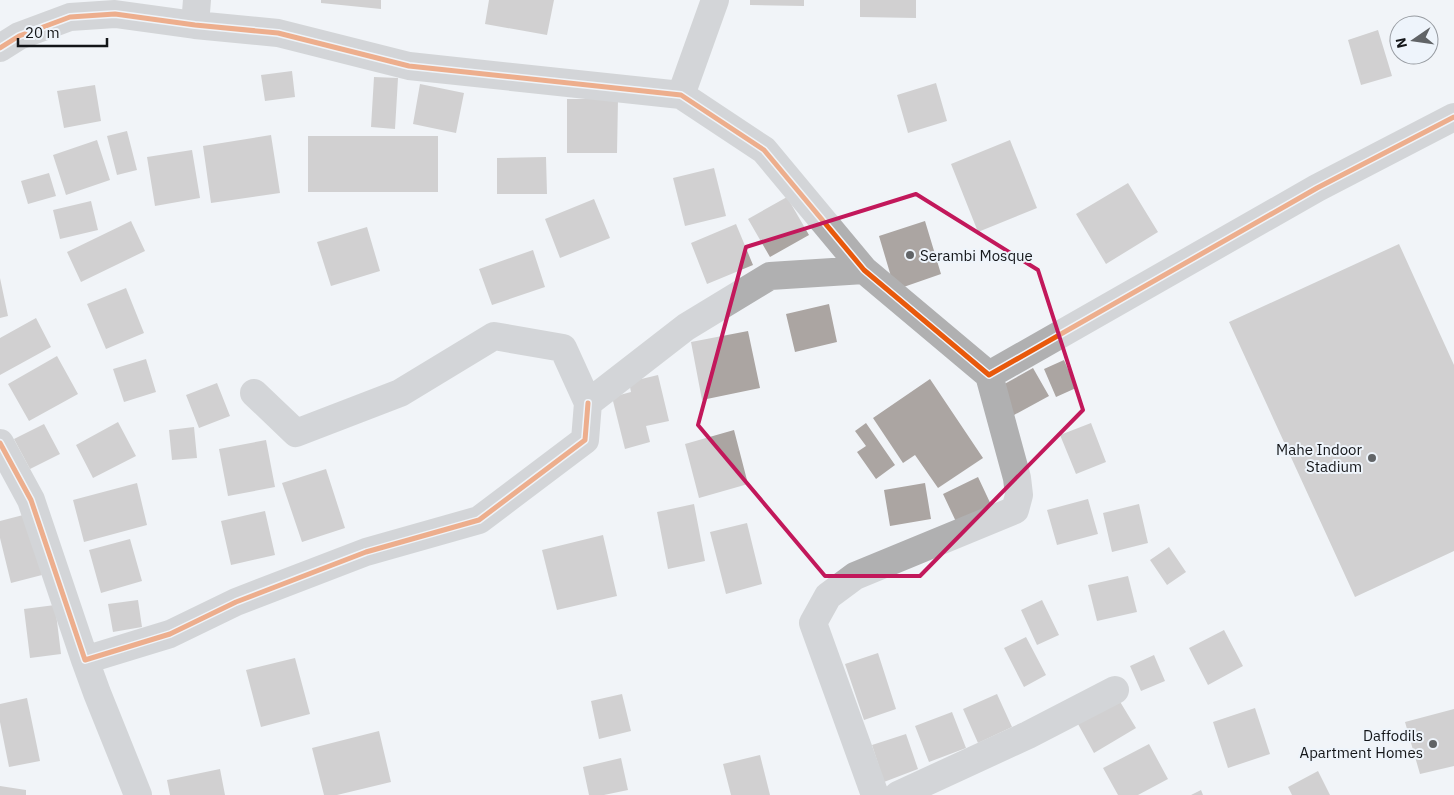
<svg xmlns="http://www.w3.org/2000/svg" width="1454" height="795" viewBox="0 0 1454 795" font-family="'IBM Plex Sans',sans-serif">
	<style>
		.building { fill: #aba5a2 }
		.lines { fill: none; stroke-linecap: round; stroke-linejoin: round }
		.minor { stroke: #b0b0b1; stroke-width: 28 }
		.cycleway-casing { stroke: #eef4fb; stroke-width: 8 }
		.cycleway { stroke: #e8590c; stroke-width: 5 }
		.marked { fill: none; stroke: #c2185b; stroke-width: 4; stroke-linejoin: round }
		.poi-dot { fill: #616467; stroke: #eef4fb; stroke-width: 2 }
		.labels { text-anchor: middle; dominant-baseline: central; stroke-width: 4; stroke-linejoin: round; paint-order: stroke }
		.poi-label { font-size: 15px; fill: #141619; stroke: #eef4fb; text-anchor: end }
	</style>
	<rect width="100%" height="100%" fill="#f1f4f8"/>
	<path class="building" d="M 321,0 L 381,0 L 381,9 L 321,3 Z
		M 489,0 L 554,0 L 547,35 L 485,24 Z
		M 750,0 L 804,0 L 804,6 L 750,5 Z
		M 860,0 L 916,0 L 916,18 L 860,17 Z
		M 1378,30 L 1392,76 L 1361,85 L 1348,40 Z
		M 292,71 L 295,97 L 265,101 L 261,75 Z
		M 374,77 L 398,78 L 395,129 L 371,127 Z
		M 936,83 L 947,121 L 908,133 L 897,95 Z
		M 420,84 L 464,93 L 456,133 L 413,124 Z
		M 95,85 L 101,121 L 64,128 L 57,91 Z
		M 567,99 L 618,99 L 617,153 L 567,153 Z
		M 127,131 L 137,170 L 117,175 L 107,136 Z
		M 271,135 L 280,193 L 211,203 L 203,146 Z
		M 308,136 L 438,136 L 438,192 L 308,192 Z
		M 97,140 L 110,180 L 66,195 L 53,155 Z
		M 1010,140 L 1037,208 L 978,232 L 951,164 Z
		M 192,150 L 200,198 L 155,206 L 147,157 Z
		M 546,157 L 547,194 L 497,194 L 497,158 Z
		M 714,168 L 726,216 L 685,226 L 673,178 Z
		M 49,173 L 56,196 L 28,204 L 21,181 Z
		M 1128,183 L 1158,232 L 1106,264 L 1076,214 Z
		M 787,197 L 809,235 L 770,257 L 748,219 Z
		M 594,199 L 610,238 L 560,258 L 545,219 Z
		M 91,201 L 98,230 L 60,239 L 53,210 Z
		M 131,221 L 145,251 L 81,282 L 67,252 Z
		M 925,221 L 941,274 L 895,290 L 879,236 Z
		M 736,224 L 753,265 L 707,284 L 691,243 Z
		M 367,227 L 380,271 L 331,286 L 317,242 Z
		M 1399,244 L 1454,365 L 1454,551 L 1355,597 L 1229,322 Z
		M 533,250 L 545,287 L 492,305 L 479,269 Z
		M 0,278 L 8,316 L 0,318 Z
		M 126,288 L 144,333 L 106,349 L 87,304 Z
		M 829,304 L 837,342 L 795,352 L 786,314 Z
		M 36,318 L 51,347 L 0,375 L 0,338 Z
		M 748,331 L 760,388 L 702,400 L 691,342 Z
		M 57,356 L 78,394 L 29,421 L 8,384 Z
		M 146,359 L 156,392 L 124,402 L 113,369 Z
		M 1064,360 L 1076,388 L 1056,397 L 1044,369 Z
		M 1033,368 L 1049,396 L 1014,415 L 999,387 Z
		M 658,375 L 669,421 L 646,426 L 650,442 L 625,449 L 612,397 L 631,392 L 629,382 Z
		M 930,379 L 983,458 L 938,488 L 915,455 L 903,463 L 873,418 Z
		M 217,383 L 230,416 L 199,428 L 186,395 Z
		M 118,422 L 136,456 L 93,478 L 76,445 Z
		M 866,423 L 895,465 L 876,479 L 857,452 L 866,446 L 855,431 Z
		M 1091,423 L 1106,462 L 1076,474 L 1060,435 Z
		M 44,424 L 60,454 L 30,469 L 14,439 Z
		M 194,427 L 197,458 L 172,460 L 169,430 Z
		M 734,430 L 748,484 L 699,498 L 685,444 Z
		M 266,440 L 275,487 L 228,496 L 219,449 Z
		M 326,469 L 345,528 L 302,542 L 282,483 Z
		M 978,477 L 994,511 L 959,528 L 943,494 Z
		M 137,483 L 147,525 L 84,542 L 73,500 Z
		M 925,483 L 931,519 L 890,526 L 884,490 Z
		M 1088,499 L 1098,534 L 1057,545 L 1047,510 Z
		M 694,504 L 705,561 L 668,569 L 657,512 Z
		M 1139,504 L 1148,543 L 1112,552 L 1103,513 Z
		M 265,511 L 275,555 L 231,565 L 221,521 Z
		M 27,514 L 42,575 L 11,583 L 0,538 L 0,521 Z
		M 747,523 L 762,584 L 726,594 L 710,532 Z
		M 603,535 L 617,596 L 557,610 L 542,550 Z
		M 130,539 L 142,581 L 101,593 L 89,550 Z
		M 1169,547 L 1186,572 L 1167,585 L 1150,560 Z
		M 1128,576 L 1137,612 L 1097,621 L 1088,585 Z
		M 138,600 L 142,627 L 113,632 L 108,604 Z
		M 1042,600 L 1059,635 L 1037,645 L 1021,610 Z
		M 55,605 L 61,654 L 30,658 L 24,609 Z
		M 1224,630 L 1243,666 L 1208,685 L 1189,648 Z
		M 1026,637 L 1046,675 L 1024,687 L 1004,648 Z
		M 878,653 L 896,709 L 864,720 L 845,664 Z
		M 1154,655 L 1165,681 L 1141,691 L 1130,666 Z
		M 295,658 L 310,714 L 261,727 L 246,670 Z
		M 622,694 L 631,731 L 599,739 L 591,701 Z
		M 997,694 L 1012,727 L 978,743 L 963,709 Z
		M 27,698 L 40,761 L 9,767 L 0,722 L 0,704 Z
		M 1119,700 L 1136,728 L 1094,753 L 1078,724 Z
		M 1255,708 L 1270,754 L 1228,768 L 1213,722 Z
		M 1454,709 L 1454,766 L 1420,774 L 1405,722 Z
		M 952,712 L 966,748 L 929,762 L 915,726 Z
		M 379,731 L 391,782 L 337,795 L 324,795 L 312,748 Z
		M 906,734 L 918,769 L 884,782 L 872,745 Z
		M 1149,744 L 1168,779 L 1138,795 L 1118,795 L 1103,768 Z
		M 760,755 L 770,795 L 731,795 L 723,764 Z
		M 621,758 L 628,790 L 604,795 L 589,795 L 583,767 Z
		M 220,769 L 225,795 L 170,795 L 167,780 Z
		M 1318,771 L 1330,795 L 1292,795 L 1288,787 Z
		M 0,786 L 26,790 L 26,795 L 0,795 Z
		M 1201,790 L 1203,795 L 1191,795 Z"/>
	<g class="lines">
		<path class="minor" d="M 195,25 L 197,0
			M 0,48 L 19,36 L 70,17 L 115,14 L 195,25 L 278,33 L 409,66 L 681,95 L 764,150 L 864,270 L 989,375 L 1317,188 L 1454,117
			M 681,95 L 715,0
			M 254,393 L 296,433 L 400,393 L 494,336 L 563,348 L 588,403 L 686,327 L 770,276 L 864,270
			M 0,443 L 31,500 L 85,660 L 170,634 L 236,602 L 366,552 L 479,520 L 585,440 L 588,403
			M 85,660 L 97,693 L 138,795
			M 875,795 L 813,623 L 828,596 L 855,576 L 1015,510 L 1019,495 L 1017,478 L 989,375
			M 898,795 L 1028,735 L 1115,690"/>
		<g class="cycleway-casing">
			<path id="cycleway" d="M 0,48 L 19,36 L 70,17 L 115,14 L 195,25 L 278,33 L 409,66 L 681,95 L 764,150 L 864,270 L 989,375 L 1317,188 L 1454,117
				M 0,443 L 31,500 L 85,660 L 170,634 L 236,602 L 366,552 L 479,520 L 585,440 L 588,403"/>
		</g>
		<use href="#cycleway" class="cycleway"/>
	</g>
	<path d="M0 0H1454V795H0ZM 916,194 L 1038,270 L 1083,410 L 920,576 L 825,576 L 698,425 L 746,247 Z" fill="#f1f4f8" fill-opacity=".55" fill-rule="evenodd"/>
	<path class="marked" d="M 916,194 L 1038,270 L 1083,410 L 920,576 L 825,576 L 698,425 L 746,247 Z"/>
	<g class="poi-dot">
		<circle cx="910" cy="255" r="5"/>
		<circle cx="1372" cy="458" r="5"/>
		<circle cx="1433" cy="744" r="5"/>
	</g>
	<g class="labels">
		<g class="poi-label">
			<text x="920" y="255" text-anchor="start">Serambi Mosque</text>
			<text x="1362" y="449">Mahe Indoor<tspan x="1362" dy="17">Stadium</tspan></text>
			<text x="1423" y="735">Daffodils<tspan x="1423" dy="17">Apartment Homes</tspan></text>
		</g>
	</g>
	<g transform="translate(1414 40) rotate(257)"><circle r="24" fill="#eef4fb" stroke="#979ba1"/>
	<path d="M0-4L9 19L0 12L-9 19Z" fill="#616467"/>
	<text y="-8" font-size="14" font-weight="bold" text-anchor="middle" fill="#141619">N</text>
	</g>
	<path d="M18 38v8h89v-8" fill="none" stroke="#141619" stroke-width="2.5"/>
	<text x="25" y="38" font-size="15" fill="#141619" stroke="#eef4fb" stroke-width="4" paint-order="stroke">20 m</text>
</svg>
